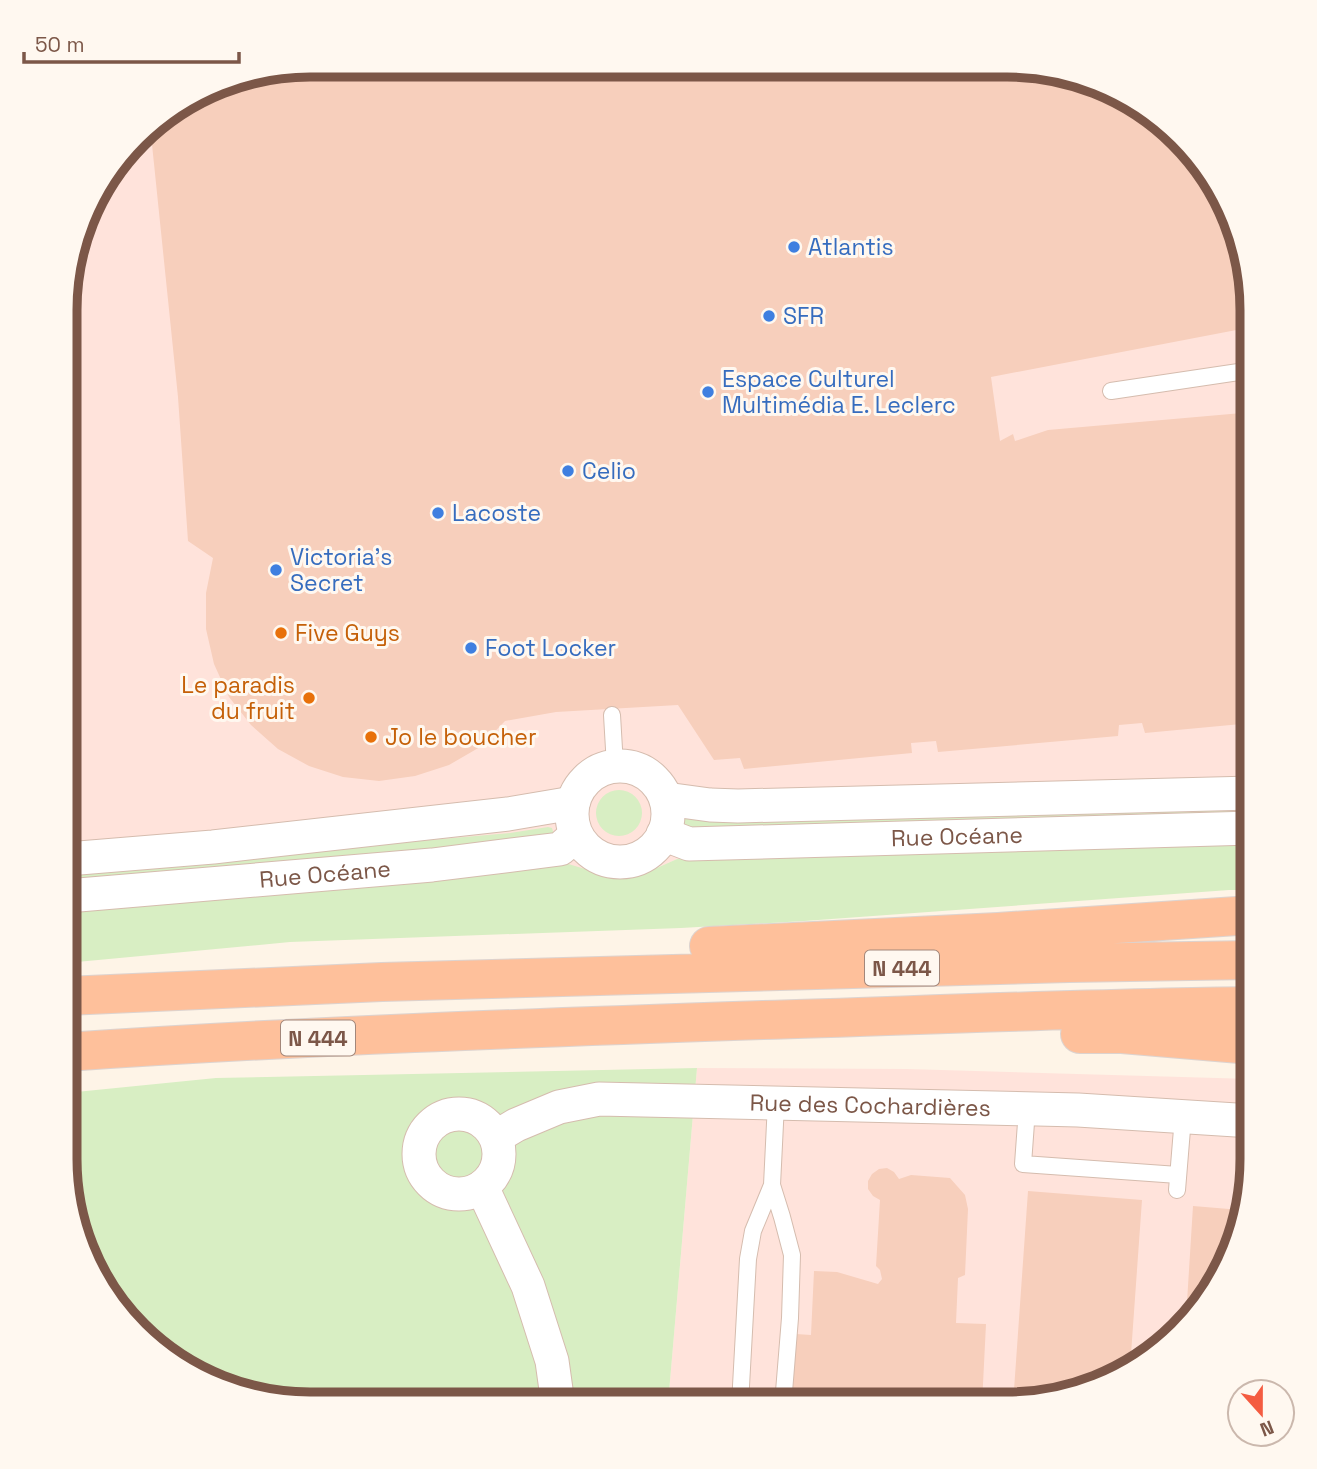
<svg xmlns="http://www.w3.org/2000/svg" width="1317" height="1469" viewBox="0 0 1317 1469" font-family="'Space Grotesk',sans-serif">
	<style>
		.commercial { fill: #ffe3db }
		.green { fill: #d8eec3 }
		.building { fill: #f7cfbc }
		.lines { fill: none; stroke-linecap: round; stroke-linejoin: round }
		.service-casing { stroke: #d5bcae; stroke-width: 18 }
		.minor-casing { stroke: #d5bcae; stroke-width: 35 }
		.trunk-casing { stroke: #ddd3cf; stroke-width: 40 }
		.service { stroke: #fff; stroke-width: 16 }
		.minor { stroke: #fff; stroke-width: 33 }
		.trunk { stroke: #fec09b; stroke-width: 38 }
		.shop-dot { fill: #3f7fe0; stroke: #fff8f0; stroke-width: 2.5 }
		.food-dot { fill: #e8710a; stroke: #fff8f0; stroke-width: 2.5 }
		.labels { text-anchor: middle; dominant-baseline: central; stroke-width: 6; stroke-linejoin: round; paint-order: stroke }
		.shield { fill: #fff8f0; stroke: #a3877a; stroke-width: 2 }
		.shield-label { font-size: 21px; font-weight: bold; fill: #7c5748 }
		.shop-label { font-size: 23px; fill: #366cbe; stroke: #fff8f0; text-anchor: start }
		.food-label { font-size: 23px; fill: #c56008; stroke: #fff8f0; text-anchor: start }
		.street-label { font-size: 23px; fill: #7c5748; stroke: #fff8f0 }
		.rim { fill: none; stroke: #7c5748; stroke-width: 9 }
	</style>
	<rect width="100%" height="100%" fill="#fef4e7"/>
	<path class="commercial" d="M 310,65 L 1039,67 L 1130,98 L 1211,174 L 1252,294 L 1252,844 L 677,859 L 650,871 L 620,877 L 595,872 L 66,909 L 69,262 L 97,188 L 148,125 L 231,78 Z
		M 697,1068 L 907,1069 L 1252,1079 L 1252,1175 L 1219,1282 L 1143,1363 L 1023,1404 L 668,1404 Z"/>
	<path class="green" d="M596 813a23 23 0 1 1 46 0a23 23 0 1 1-46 0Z
		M 1252,807 L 1252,818 L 688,829 L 683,824 L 685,818 L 689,818 Z
		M 548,827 L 552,828 L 554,835 L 551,837 L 67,884 L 67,872 L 510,833 Z
		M 1252,844 L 1252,890 L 1229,890 L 804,921 L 681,928 L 290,942 L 66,963 L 66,909 L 565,863 L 595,872 L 620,877 L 650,871 L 677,859 L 720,856 Z
		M 697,1068 L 668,1404 L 293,1404 L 187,1371 L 106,1295 L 65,1175 L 66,1093 L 216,1078 Z"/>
	<path class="building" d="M 310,65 L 1039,67 L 1130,98 L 1211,174 L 1252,294 L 1252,327 L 991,377 L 1000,441 L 1013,434 L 1015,441 L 1048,430 L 1242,413 L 1245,430 L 1252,429 L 1252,723 L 1145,733 L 1142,723 L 1119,725 L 1118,736 L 938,752 L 936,741 L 911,743 L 912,753 L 744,769 L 740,758 L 714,760 L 678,705 L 556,712 L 505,721 L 480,747 L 449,765 L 415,776 L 379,781 L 343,777 L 309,766 L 278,749 L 251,725 L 229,697 L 214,664 L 206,629 L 206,593 L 213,558 L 188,541 L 178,397 L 150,125 L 231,78 Z
		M 887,1168 L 894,1172 L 899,1179 L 911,1175 L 950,1178 L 965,1195 L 968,1209 L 965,1275 L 958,1278 L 956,1323 L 986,1324 L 982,1404 L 792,1404 L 796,1334 L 811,1335 L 814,1271 L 837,1272 L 878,1284 L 882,1279 L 880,1270 L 876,1266 L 880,1200 L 873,1196 L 868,1189 L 868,1181 L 872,1174 L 879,1169 Z
		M 1028,1191 L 1142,1200 L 1130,1368 L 1023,1404 L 1013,1404 Z
		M 1193,1206 L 1241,1210 L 1219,1282 L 1186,1318 Z"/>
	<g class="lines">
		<g class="service-casing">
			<path id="service" d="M 1111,391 L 1252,370
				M 612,715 L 615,766
				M 776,1103 L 772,1185 L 782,1217 L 792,1255 L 790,1318 L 783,1404
				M 1027,1109 L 1023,1164 L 1178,1175
				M 1177,1190 L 1183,1117
				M 740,1404 L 748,1259 L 753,1231 L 772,1185"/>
		</g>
		<g class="minor-casing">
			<g id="minor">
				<circle cx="620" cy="814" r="48"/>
				<path d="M 666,799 L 710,805 L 738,806 L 1252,793"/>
				<path id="s1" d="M 663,834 L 689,844 L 1252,828"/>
				<path d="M 67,859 L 213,847 L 508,814 L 573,803"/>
				<path id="s2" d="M 67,896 L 432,865 L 560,849 L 576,835"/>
				<circle cx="459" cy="1154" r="40"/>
				<path id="s3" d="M 496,1137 L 516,1125 L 559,1107 L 599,1099 L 1078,1110 L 1252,1121"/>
				<path d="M 482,1187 L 528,1286 L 552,1361 L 558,1404"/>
			</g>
		</g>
		<g class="trunk-casing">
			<path id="trunk" d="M 709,946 L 998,932 L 1252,915
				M 66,996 L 382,982 L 1069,963 L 1252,960
				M 1080,1034 L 1122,1034 L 1252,1045
				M 66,1052 C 298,1036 530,1028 763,1020 C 926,1015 1089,1008 1252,1006"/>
		</g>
		<use href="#service" class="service"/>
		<use href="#minor" class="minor"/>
		<use href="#trunk" class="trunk"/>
	</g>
	<g class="shop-dot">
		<circle cx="794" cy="247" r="7"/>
		<circle cx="769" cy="316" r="7"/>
		<circle cx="708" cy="392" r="7"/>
		<circle cx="568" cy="471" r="7"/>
		<circle cx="438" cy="513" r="7"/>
		<circle cx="276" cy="570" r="7"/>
		<circle cx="471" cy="648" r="7"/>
	</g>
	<g class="food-dot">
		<circle cx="281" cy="633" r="7"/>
		<circle cx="309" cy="698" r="7"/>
		<circle cx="371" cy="737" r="7"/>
	</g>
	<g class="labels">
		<g class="shield">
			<rect x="865" y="950.5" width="74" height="35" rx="5"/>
			<rect x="281" y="1020.5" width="74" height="35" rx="5"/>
		</g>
		<g class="shield-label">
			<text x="902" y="968">N 444</text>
			<text x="318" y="1038">N 444</text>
		</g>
		<g class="shop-label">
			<text x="808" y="247">Atlantis</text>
			<text x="783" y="316">SFR</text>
			<text x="722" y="379">Espace Culturel<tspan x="722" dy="26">Multimédia E. Leclerc</tspan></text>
			<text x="582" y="471">Celio</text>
			<text x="452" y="513">Lacoste</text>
			<text x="290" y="557">Victoria's<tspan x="290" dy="26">Secret</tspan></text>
			<text x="485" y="648">Foot Locker</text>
		</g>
		<g class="food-label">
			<text x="295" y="633">Five Guys</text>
			<text x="295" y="685" text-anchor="end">Le paradis<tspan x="295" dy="26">du fruit</tspan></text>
			<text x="385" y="737">Jo le boucher</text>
		</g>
		<g class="street-label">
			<text stroke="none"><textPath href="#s1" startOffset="296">Rue Océane</textPath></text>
			<text stroke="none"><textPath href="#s2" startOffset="259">Rue Océane</textPath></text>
			<text stroke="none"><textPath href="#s3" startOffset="382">Rue des Cochardières</textPath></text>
		</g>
	</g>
	<path d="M0 0H1317V1469H0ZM310 77H1007A233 233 0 0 1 1240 310V1159A233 233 0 0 1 1007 1392H310A233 233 0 0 1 77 1159V310A233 233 0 0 1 310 77Z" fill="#fff8f0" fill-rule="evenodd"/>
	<path class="rim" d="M310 77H1007A233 233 0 0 1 1240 310V1159A233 233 0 0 1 1007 1392H310A233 233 0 0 1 77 1159V310A233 233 0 0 1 310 77Z"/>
	<g transform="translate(1261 1413) rotate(159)"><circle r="33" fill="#fff8f0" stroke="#cbb8ad" stroke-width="2"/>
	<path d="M0-5L12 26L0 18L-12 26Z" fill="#f45c41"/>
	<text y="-10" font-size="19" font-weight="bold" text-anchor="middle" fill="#7c5748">N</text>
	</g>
	<path d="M24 52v10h215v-10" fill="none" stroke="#7c5748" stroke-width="3.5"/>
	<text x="35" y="52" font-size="21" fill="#7c5748" stroke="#fff8f0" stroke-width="5" paint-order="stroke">50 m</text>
</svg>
